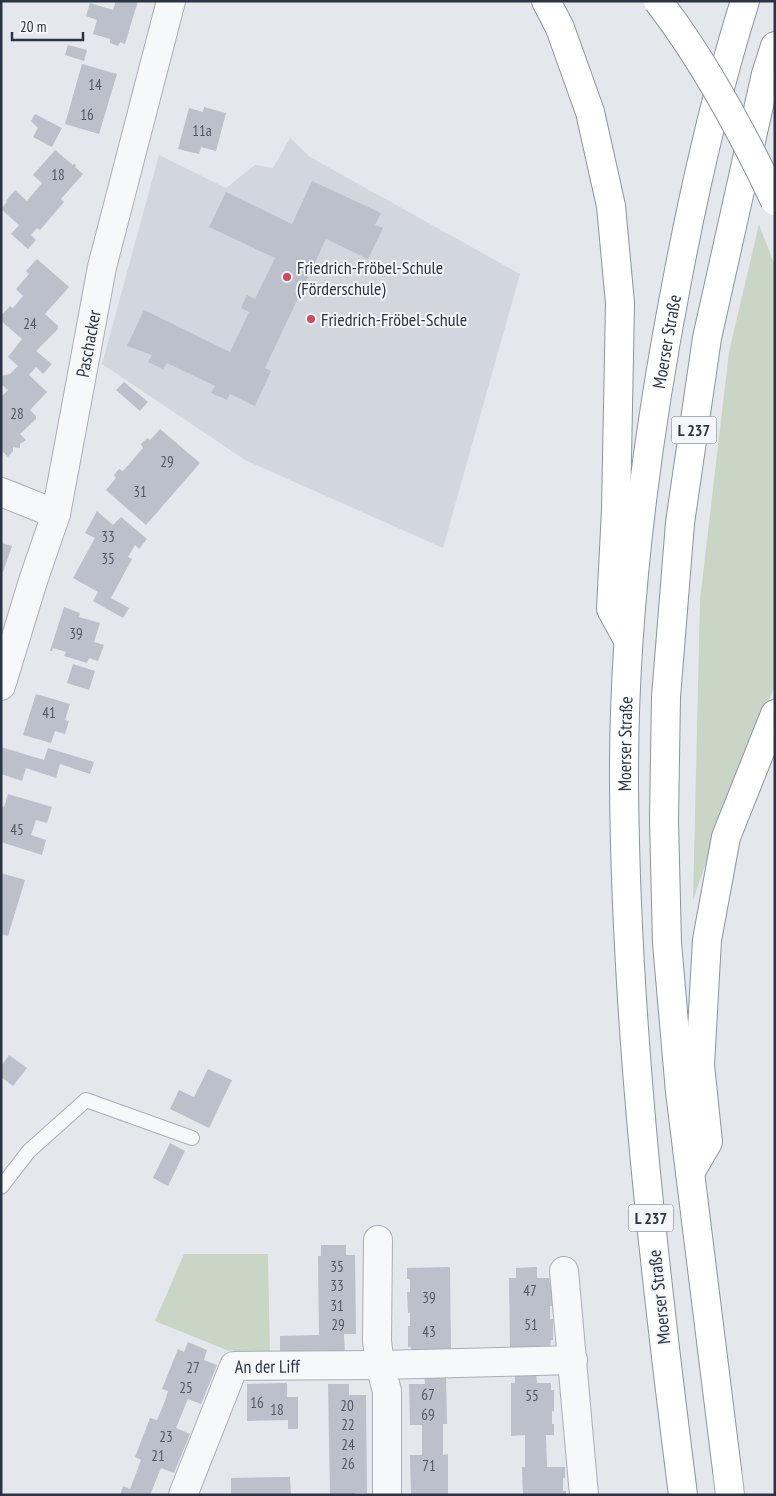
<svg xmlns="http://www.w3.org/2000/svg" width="776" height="1496" viewBox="0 0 776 1496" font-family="'PT Sans Narrow',sans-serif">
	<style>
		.built { fill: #d2d6de }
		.green { fill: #c9d6c5 }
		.building { fill: #bbc0ca }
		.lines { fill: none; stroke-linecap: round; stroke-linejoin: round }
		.lane-casing { stroke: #a9aeb7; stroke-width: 16 }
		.street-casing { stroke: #a9aeb7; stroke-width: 30 }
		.secondary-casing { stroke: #a9aeb7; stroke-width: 30 }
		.highway-casing { stroke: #8b94a3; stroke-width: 30 }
		.lane { stroke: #f7f8fa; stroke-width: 14 }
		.street { stroke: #f7f8fa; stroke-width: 28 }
		.secondary { stroke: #fff; stroke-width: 28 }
		.highway { stroke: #fff; stroke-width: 28 }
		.highway-bridge-casing { stroke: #8b94a3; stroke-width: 30; stroke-linecap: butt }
		.highway-bridge { stroke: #fff; stroke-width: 28 }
		.poi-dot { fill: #d1495b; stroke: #f4f6f9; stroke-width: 2 }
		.labels { text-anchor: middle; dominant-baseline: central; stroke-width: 4; stroke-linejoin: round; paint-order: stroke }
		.number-label { font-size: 15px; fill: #4f5766 }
		.shield { fill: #f4f6f9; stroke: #676e7b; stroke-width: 1 }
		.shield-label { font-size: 16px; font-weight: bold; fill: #2b3445 }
		.poi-label { font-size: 18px; fill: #2b3445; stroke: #f4f6f9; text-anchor: start }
		.street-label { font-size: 18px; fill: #2b3445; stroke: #f4f6f9 }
	</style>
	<rect width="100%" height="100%" fill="#e4e7ec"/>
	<path class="built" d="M 290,138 L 310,157 L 520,274 L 443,548 L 245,460 L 102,364 L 159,155 L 226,188 L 255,165 L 273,168 Z"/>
	<path class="green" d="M 759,224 L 775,266 L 775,685 L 713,843 L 693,900 L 700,600 L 729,352 Z
		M 184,1254 L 268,1254 L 270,1357 L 235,1358 L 234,1350 L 229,1351 L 155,1321 Z"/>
	<path class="building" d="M 116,1 L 138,1 L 125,44 L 120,42 L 118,46 L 110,43 L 110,39 L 93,34 L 97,20 L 86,16 L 90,3 L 113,10 Z
		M 68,45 L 87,50 L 84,61 L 65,55 Z
		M 82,64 L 117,74 L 99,134 L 65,124 Z
		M 204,107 L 226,113 L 216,151 L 201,147 L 199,154 L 178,149 L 189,108 L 203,112 Z
		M 35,114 L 62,128 L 52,147 L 33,137 L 38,128 L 31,121 Z
		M 55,150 L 73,165 L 74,163 L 76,166 L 75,167 L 83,174 L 61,199 L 64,202 L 40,230 L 37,228 L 31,235 L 36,240 L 28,249 L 11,234 L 19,225 L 1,209 L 7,202 L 6,201 L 15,190 L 27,201 L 42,183 L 33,175 Z
		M 312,181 L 381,213 L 375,225 L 383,228 L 368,259 L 326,239 L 265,368 L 271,371 L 255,406 L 230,394 L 227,400 L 211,393 L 215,386 L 167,363 L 163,369 L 148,362 L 152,355 L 127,346 L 144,310 L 230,352 L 249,312 L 241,308 L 247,295 L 255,299 L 275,258 L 209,227 L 226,192 L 292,224 Z
		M 37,259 L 69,287 L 45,314 L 58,326 L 58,329 L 36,351 L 52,364 L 43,374 L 36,367 L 29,375 L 47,392 L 30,410 L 36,416 L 36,419 L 20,434 L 26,440 L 20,444 L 20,448 L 13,447 L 13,451 L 8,457 L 1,450 L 1,397 L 8,390 L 1,384 L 1,376 L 10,374 L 18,366 L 8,357 L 22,339 L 1,321 L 1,316 L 10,306 L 13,308 L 23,296 L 16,289 L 29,274 L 26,271 Z
		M 124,382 L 148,402 L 140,411 L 116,390 Z
		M 160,429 L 200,463 L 146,525 L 106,490 L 116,478 L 114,475 L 119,469 L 123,471 L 143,448 L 141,444 L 147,438 L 150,440 Z
		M 97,511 L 113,525 L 121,517 L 147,539 L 139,549 L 135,545 L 128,557 L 132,559 L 111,598 L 129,608 L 123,618 L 93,601 L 98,592 L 73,578 L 95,538 L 85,533 Z
		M 1,543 L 12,546 L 3,572 L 1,572 Z
		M 64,607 L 80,613 L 79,617 L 100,623 L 94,642 L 104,645 L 98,661 L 89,658 L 87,663 L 64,656 L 66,652 L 53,648 L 52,651 L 50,651 Z
		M 73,664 L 95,671 L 89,690 L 67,683 Z
		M 36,694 L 70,704 L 65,720 L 69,721 L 65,734 L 55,731 L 51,743 L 23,735 Z
		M 1,747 L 44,760 L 48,748 L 94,762 L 90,774 L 60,764 L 56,778 L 26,768 L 22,781 L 1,774 Z
		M 8,794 L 52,807 L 47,823 L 36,820 L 31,835 L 46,840 L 42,855 L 1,842 L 1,806 L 4,807 Z
		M 1,873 L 25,880 L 8,936 L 1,934 Z
		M 9,1055 L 27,1068 L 13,1086 L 1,1077 L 1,1066 Z
		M 208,1069 L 232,1080 L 209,1128 L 170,1109 L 179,1090 L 194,1097 Z
		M 170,1143 L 185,1151 L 168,1186 L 153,1178 Z
		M 321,1245 L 346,1245 L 346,1255 L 355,1255 L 356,1334 L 344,1334 L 345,1355 L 280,1356 L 280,1336 L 319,1335 L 318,1256 L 321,1256 Z
		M 450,1267 L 451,1353 L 410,1354 L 411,1347 L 408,1347 L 408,1326 L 410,1326 L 410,1313 L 408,1313 L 407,1292 L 410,1292 L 410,1279 L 407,1279 L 407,1268 Z
		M 537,1267 L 537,1278 L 549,1278 L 550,1285 L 552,1285 L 552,1306 L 550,1306 L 550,1319 L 553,1319 L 553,1340 L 551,1340 L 550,1347 L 510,1348 L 509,1278 L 516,1278 L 516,1268 Z
		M 188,1342 L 207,1350 L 204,1360 L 217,1365 L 201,1404 L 188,1399 L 180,1418 L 176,1428 L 190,1434 L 174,1473 L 161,1468 L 150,1495 L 120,1495 L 123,1486 L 130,1489 L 134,1479 L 141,1460 L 135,1457 L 150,1418 L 157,1420 L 165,1401 L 168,1391 L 162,1389 L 178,1349 L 184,1352 Z
		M 536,1372 L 537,1383 L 551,1383 L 551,1390 L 554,1390 L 554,1411 L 552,1411 L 552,1424 L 554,1424 L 554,1435 L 546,1435 L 547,1467 L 565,1467 L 565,1478 L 563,1478 L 563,1491 L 566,1491 L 566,1495 L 523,1495 L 522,1467 L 525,1467 L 525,1435 L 511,1436 L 511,1383 L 515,1383 L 515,1373 Z
		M 446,1373 L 447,1424 L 443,1424 L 443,1455 L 448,1454 L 448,1495 L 411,1495 L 410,1455 L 422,1455 L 422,1425 L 410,1425 L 409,1384 L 425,1384 L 424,1374 Z
		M 287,1383 L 287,1397 L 298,1397 L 298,1429 L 288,1429 L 288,1420 L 247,1421 L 247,1384 Z
		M 328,1384 L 349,1384 L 349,1395 L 366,1395 L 367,1493 L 355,1493 L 355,1495 L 330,1494 Z
		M 290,1477 L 291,1495 L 231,1495 L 231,1478 Z"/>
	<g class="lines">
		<g class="lane-casing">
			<path id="lane" d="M 1,1187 L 29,1151 L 86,1100 L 192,1138"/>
		</g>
		<g class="street-casing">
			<g id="street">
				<path d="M 1,492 L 56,514"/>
				<path id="s1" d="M 1,686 L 33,581 L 56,514 L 102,267 L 171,1"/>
				<path d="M 378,1240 L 377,1341 L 380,1365 L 387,1391 L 387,1495"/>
				<path d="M 564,1271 L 584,1495"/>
				<path id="s2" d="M 183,1495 L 234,1366 L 380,1365 L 573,1360"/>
			</g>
		</g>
		<g class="secondary-casing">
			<path id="secondary" d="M 727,1470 L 730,1495"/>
		</g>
		<g class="highway-casing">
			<g id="highway">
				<path d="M 546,1 L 560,28 L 590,112 L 611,206 L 620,303 L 616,510 L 611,609 L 628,640"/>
				<path d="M 690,1173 L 708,1142 L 700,1065 L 707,940 L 726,837 L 775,714"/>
				<path d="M 727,1470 L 680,1092 L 667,943 L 664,820 L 666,697 L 680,523 L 707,338 L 766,74 L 775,46"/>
				<path id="s3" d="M 683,1495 C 653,1259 626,1023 624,785 C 623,616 645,447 677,281 C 695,186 716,93 745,1"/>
			</g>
		</g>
		<use href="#lane" class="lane"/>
		<use href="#street" class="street"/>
		<use href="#secondary" class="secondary"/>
		<use href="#highway" class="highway"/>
		<g class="highway-bridge-casing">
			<path id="highway-bridge" d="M 658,1 C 705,62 742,131 775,201"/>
		</g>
		<use href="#highway-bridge" class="highway-bridge"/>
	</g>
	<g class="poi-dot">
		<circle cx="287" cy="277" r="5"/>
		<circle cx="311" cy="319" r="5"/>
	</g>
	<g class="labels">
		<g class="number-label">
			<text x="95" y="84">14</text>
			<text x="87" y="114">16</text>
			<text x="202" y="130">11a</text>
			<text x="58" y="174">18</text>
			<text x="30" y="323">24</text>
			<text x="17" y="413">28</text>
			<text x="167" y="461">29</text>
			<text x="140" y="491">31</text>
			<text x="108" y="536">33</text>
			<text x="108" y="558">35</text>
			<text x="76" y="633">39</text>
			<text x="49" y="712">41</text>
			<text x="17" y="829">45</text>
			<text x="337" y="1266">35</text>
			<text x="337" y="1285">33</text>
			<text x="530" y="1290">47</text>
			<text x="429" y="1297">39</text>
			<text x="337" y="1305">31</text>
			<text x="338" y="1324">29</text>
			<text x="531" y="1324">51</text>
			<text x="429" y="1331">43</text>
			<text x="193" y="1367">27</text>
			<text x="186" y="1387">25</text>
			<text x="428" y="1394">67</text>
			<text x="532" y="1395">55</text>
			<text x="257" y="1402">16</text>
			<text x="347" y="1405">20</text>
			<text x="277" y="1409">18</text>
			<text x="428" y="1414">69</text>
			<text x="348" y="1424">22</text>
			<text x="166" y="1436">23</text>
			<text x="348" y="1444">24</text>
			<text x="158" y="1455">21</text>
			<text x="348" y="1463">26</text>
			<text x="429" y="1465">71</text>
		</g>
		<g class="shield">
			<rect x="671.5" y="416.5" width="45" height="27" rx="4"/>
			<rect x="628.5" y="1204.5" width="45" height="27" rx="4"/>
		</g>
		<g class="shield-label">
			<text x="694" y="430">L 237</text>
			<text x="651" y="1218">L 237</text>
		</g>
		<g class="poi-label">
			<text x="297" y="267">Friedrich-Fröbel-Schule<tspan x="297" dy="21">(Förderschule)</tspan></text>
			<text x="321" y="319">Friedrich-Fröbel-Schule</text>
		</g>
		<g class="street-label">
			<text stroke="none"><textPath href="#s3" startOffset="1159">Moerser Straße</textPath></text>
			<text stroke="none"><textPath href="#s1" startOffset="354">Paschacker</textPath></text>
			<text stroke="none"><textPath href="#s3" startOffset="754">Moerser Straße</textPath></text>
			<text transform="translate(659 1297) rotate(-96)">Moerser Straße</text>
			<text stroke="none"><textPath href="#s2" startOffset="172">An der Liff</textPath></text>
		</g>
	</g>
	<rect width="776" height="1496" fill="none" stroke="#2b3445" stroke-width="5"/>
	<path d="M12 32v8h71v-8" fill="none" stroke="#2b3445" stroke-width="2.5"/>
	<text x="20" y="32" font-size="15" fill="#2b3445" stroke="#f4f6f9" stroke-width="4" paint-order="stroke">20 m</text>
</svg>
